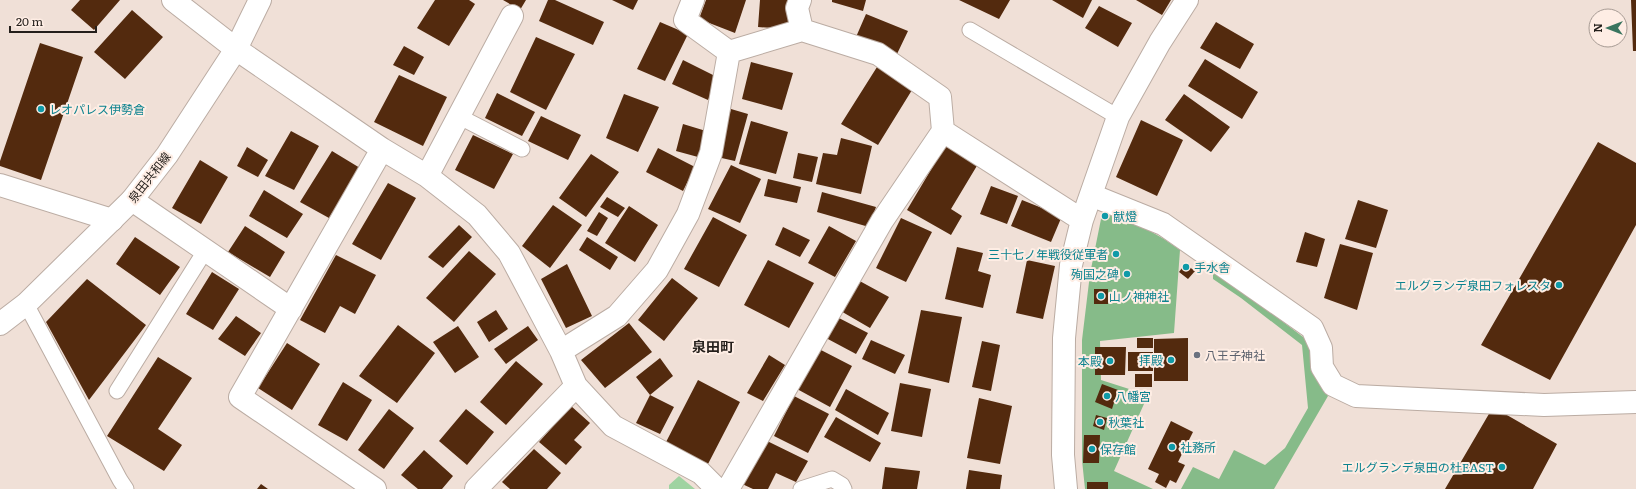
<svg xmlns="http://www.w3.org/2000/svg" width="1636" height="489" viewBox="0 0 1636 489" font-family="Literata,'Noto Sans JP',serif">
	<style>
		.green { fill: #9fd3a1 }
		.forest { fill: #86bb89 }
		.building { fill: #532a0e }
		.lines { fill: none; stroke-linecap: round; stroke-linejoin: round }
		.service-casing { stroke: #bbaca3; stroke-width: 17 }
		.minor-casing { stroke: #bbaca3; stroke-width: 24 }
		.secondary-casing { stroke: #bbaca3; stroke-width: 24 }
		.service { stroke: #fff; stroke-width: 15 }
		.minor { stroke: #fff; stroke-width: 22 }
		.secondary { stroke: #fff; stroke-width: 22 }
		.culture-dot { fill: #0f9aa8; stroke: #feede4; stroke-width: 1.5 }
		.worship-dot { fill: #6b7280; stroke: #feede4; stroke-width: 1.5 }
		.labels { text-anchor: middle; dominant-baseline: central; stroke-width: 4; stroke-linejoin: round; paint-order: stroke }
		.culture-label { font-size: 12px; fill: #0d838f; stroke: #feede4; text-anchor: start }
		.street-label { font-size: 12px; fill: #241f1b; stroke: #feede4 }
		.worship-label { font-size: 12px; fill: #5b616d; stroke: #feede4; text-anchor: start }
		.quarter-label { font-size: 14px; font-weight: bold; fill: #241f1b; stroke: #feede4 }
	</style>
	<rect width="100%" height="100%" fill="#f0e0d7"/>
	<path class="green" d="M 679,476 L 695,489 L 669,489 L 669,485 Z"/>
	<path class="forest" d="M 1118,213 L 1164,239 L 1180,250 L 1174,333 L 1100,341 L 1101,380 L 1148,395 L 1114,471 L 1153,489 L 1085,489 L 1082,460 L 1082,340 L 1090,274 L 1102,214 Z
		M 1213,271 L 1245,293 L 1311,343 L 1315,369 L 1328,396 L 1274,489 L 1181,489 L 1193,467 L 1219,479 L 1234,450 L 1265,465 L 1285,448 L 1308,408 L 1302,345 L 1241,298 L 1213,279 Z"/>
	<path class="building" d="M 80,0 L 120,0 L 94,30 L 71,10 Z
		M 435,0 L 469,0 L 475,4 L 449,46 L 417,28 Z
		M 503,0 L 526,0 L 520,10 Z
		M 548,0 L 555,0 L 604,22 L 593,45 L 539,21 Z
		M 612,0 L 638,0 L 633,10 Z
		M 706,0 L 746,0 L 735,33 L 699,19 Z
		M 760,0 L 792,0 L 790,29 L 758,27 Z
		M 832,0 L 866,0 L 863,11 L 832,2 Z
		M 959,0 L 1010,0 L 999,19 Z
		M 1052,0 L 1092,0 L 1083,18 Z
		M 1136,0 L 1171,0 L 1162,15 Z
		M 1631,0 L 1636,0 L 1636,51 L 1633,51 Z
		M 1099,6 L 1132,23 L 1118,47 L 1085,28 Z
		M 132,10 L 163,37 L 125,79 L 94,52 Z
		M 866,14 L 908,31 L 897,54 L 856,37 Z
		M 660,22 L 688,34 L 665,81 L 637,69 Z
		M 1216,22 L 1254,44 L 1240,69 L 1200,48 Z
		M 536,37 L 575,54 L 546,110 L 510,92 Z
		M 40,43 L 83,57 L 41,180 L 0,166 L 0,161 Z
		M 404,46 L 424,57 L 414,75 L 393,65 Z
		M 1205,59 L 1258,92 L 1242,119 L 1188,86 Z
		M 683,60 L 719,78 L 708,100 L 672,84 Z
		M 751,62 L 793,73 L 782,110 L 742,99 Z
		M 877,67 L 912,90 L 878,145 L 841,124 Z
		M 399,75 L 447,97 L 423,146 L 374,122 Z
		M 497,93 L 535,112 L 522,136 L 485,118 Z
		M 624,94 L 659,107 L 638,152 L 606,138 Z
		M 1184,94 L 1230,127 L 1211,152 L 1165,120 Z
		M 731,109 L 748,114 L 735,161 L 717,157 Z
		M 541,116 L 581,135 L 568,160 L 528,141 Z
		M 1141,120 L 1183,140 L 1157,196 L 1116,177 Z
		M 751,121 L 788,132 L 776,174 L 739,164 Z
		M 683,124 L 706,131 L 698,157 L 676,151 Z
		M 291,131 L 319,146 L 294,190 L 265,176 Z
		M 473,135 L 513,154 L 494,189 L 455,170 Z
		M 841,138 L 872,146 L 861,194 L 816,184 L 823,153 L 837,155 Z
		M 1598,142 L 1636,163 L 1636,225 L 1550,380 L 1481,345 Z
		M 945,146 L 978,164 L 951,209 L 962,216 L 951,235 L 907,210 Z
		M 247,147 L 268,160 L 258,177 L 237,166 Z
		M 658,148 L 695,167 L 683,191 L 646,172 Z
		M 332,151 L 360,168 L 329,218 L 300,202 Z
		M 798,153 L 818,157 L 812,182 L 793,178 Z
		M 591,154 L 619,172 L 586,217 L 559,198 Z
		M 200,160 L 228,177 L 201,224 L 172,208 Z
		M 731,165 L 761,179 L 740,223 L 708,209 Z
		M 768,179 L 801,187 L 797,203 L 764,196 Z
		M 388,183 L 416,198 L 381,260 L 352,244 Z
		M 991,186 L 1018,196 L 1007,224 L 980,214 Z
		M 264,190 L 303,214 L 287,238 L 249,216 Z
		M 822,192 L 876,207 L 869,227 L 817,212 Z
		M 607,197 L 625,208 L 618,217 L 600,207 Z
		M 1022,200 L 1062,216 L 1051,242 L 1011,226 Z
		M 1358,200 L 1388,210 L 1376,248 L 1345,239 Z
		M 553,205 L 582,225 L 550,268 L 522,246 Z
		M 629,206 L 658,225 L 635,262 L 605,243 Z
		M 599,212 L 608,218 L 597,236 L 587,231 Z
		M 713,217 L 747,235 L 719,287 L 684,269 Z
		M 901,218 L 932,232 L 906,282 L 876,268 Z
		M 459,225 L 472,237 L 443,268 L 428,257 Z
		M 245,226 L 285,252 L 270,277 L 228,252 Z
		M 829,226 L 856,241 L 835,277 L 808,263 Z
		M 783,227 L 810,240 L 800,257 L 775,245 Z
		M 1305,232 L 1325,239 L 1317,267 L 1296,262 Z
		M 135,237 L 180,267 L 160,295 L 116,264 Z
		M 587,237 L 618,257 L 610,270 L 579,250 Z
		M 1340,244 L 1373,253 L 1357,310 L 1324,298 Z
		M 957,247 L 983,253 L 978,271 L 991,275 L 983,308 L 945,299 Z
		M 469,251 L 496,274 L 454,322 L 426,298 Z
		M 336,255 L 376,275 L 355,314 L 340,306 L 325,333 L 300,320 Z
		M 768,260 L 814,283 L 789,328 L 744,305 Z
		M 1027,260 L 1055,266 L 1043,319 L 1016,313 Z
		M 567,264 L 592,316 L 566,328 L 541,279 Z
		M 1185,264 L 1195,271 L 1188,279 L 1179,272 Z
		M 212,272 L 239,289 L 213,330 L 186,314 Z
		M 672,278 L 698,298 L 664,341 L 638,320 Z
		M 87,279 L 146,325 L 89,400 L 46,322 Z
		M 856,279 L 889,297 L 870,328 L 839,310 Z
		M 1094,289 L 1108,289 L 1108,304 L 1094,304 Z
		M 496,310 L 508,329 L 489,342 L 477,322 Z
		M 921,310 L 962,317 L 949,383 L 908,373 Z
		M 236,316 L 261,333 L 245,356 L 218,339 Z
		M 837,317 L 868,333 L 856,354 L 826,338 Z
		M 629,323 L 652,352 L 605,388 L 581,360 Z
		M 398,325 L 435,353 L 397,403 L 359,376 Z
		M 458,326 L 479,357 L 455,373 L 433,342 Z
		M 528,326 L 538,340 L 506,364 L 494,349 Z
		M 1137,338 L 1153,338 L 1153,348 L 1137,348 Z
		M 1188,338 L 1188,381 L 1154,381 L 1154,339 Z
		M 871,340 L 905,355 L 895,374 L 862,359 Z
		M 982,341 L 1000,345 L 991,391 L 972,387 Z
		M 287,343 L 320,364 L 292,410 L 258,388 Z
		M 1095,347 L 1126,347 L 1125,375 L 1095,375 Z
		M 819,349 L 852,366 L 830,407 L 797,389 Z
		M 1128,352 L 1153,352 L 1153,371 L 1128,371 Z
		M 769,355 L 785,365 L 763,401 L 747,393 Z
		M 158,357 L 192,378 L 158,429 L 182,445 L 164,471 L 107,436 Z
		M 660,358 L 673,376 L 650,395 L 636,377 Z
		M 516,361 L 543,384 L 506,425 L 480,402 Z
		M 1135,374 L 1152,374 L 1152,387 L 1135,387 Z
		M 698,380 L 740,402 L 708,464 L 665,444 Z
		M 343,382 L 372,400 L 347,441 L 318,425 Z
		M 900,383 L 931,389 L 922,437 L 891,431 Z
		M 1102,384 L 1118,390 L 1112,409 L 1095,402 Z
		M 846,389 L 889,413 L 878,435 L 835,410 Z
		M 650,395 L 674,407 L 660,434 L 636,423 Z
		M 794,396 L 829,414 L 808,453 L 774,436 Z
		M 979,398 L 1012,406 L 1000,464 L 967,458 Z
		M 571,406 L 590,423 L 574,440 L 582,447 L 566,465 L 539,442 Z
		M 1493,407 L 1557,444 L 1533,489 L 1445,489 Z
		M 389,409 L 414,428 L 384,469 L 358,450 Z
		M 466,409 L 494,432 L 467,465 L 439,441 Z
		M 1096,415 L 1107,418 L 1104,430 L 1093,426 Z
		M 836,417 L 881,443 L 870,462 L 824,437 Z
		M 1171,421 L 1193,432 L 1178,462 L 1185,465 L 1176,483 L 1170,480 L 1166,488 L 1155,482 L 1159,474 L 1148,469 Z
		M 1084,435 L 1100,435 L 1099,463 L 1083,463 Z
		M 763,439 L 808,461 L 796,482 L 776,473 L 768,489 L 753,489 L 740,483 Z
		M 534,449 L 561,473 L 547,489 L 510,489 L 502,482 Z
		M 424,450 L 453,476 L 442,489 L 418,489 L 401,475 Z
		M 885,467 L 920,471 L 917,489 L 882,489 Z
		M 969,470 L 1002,475 L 1000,489 L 966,489 Z
		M 1087,482 L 1108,482 L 1108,489 L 1087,489 Z
		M 261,484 L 268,489 L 257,489 Z"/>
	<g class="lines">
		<g class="service-casing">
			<path id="service" d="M 970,30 L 1118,117
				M 458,116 L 522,149
				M 26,304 L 120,480 L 126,489
				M 117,391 L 205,251
				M 801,489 L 832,479 L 842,485 L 844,489"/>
		</g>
		<g class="minor-casing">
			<path id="minor" d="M 173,0 L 236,49 L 382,149 L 427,176 L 477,215 L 509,253 L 561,351 L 576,386 L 613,426 L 701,473 L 717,489
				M 693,0 L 685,20 L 729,52
				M 800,0 L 797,8 L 802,30 L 878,54 L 940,97 L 943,131 L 1082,220
				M 427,176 L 512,16
				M 0,185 L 112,220
				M 1091,195 L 1163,224 L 1312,328 L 1321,348 L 1322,367 L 1333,385 L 1356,396 L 1544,405 L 1636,402
				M 132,200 L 291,309
				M 561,351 L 617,316 L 657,270 L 688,214 L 711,153 L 729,52 L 802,30
				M 375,489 L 240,397 L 382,149
				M 476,489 L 576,386
				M 728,489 L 882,221 L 943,131
				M 1066,489 L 1063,455 L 1064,338 L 1071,265 L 1082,220 L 1118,117 L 1160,42 L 1187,0"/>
		</g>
		<g class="secondary-casing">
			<path id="secondary" d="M 0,324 L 26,304 L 132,200 L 167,155 L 236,49 L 260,0"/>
		</g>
		<use href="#service" class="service"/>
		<use href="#minor" class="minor"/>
		<use href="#secondary" class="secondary"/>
	</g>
	<g class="culture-dot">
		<circle cx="41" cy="109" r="4"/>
		<circle cx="1105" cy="216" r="4"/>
		<circle cx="1116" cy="254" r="4"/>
		<circle cx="1186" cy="267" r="4"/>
		<circle cx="1127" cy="274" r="4"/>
		<circle cx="1559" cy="285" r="4"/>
		<circle cx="1101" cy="296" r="4"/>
		<circle cx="1171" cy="360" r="4"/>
		<circle cx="1110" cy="361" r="4"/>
		<circle cx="1107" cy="396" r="4"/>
		<circle cx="1100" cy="422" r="4"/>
		<circle cx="1172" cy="447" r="4"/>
		<circle cx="1092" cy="449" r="4"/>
		<circle cx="1502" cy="467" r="4"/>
	</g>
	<circle class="worship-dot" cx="1197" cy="355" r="4"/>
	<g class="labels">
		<g class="culture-label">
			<text x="49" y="109">レオパレス伊勢倉</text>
			<text x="1113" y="216">献燈</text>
			<text x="1108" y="254" text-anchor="end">三十七ノ年戦役従軍者</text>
			<text x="1194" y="267">手水舎</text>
			<text x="1119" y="274" text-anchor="end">殉国之碑</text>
			<text x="1551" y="285" text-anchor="end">エルグランデ泉田フォレスタ</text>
			<text x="1109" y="296">山ノ神神社</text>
			<text x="1163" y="360" text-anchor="end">拝殿</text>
			<text x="1102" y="361" text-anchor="end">本殿</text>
			<text x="1115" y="396">八幡宮</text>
			<text x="1108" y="422">秋葉社</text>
			<text x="1180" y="447">社務所</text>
			<text x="1100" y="449">保存館</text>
			<text x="1494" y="467" text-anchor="end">エルグランデ泉田の杜EAST</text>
		</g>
		<g class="street-label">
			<text transform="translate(149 177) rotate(-52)">泉田共和線</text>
		</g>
		<g class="worship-label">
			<text x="1205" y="355">八王子神社</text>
		</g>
		<g class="quarter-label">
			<text x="713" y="346">泉田町</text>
		</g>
	</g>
	<g transform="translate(1608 28) rotate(270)"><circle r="19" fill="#feede4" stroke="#a79b94"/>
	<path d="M0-3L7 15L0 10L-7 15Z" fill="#3a755f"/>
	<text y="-6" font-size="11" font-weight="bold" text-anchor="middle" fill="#241f1b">N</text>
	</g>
	<path d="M10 26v6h86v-6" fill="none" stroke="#241f1b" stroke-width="2"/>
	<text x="16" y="26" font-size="12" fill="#241f1b" stroke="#feede4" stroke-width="3" paint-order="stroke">20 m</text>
</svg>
